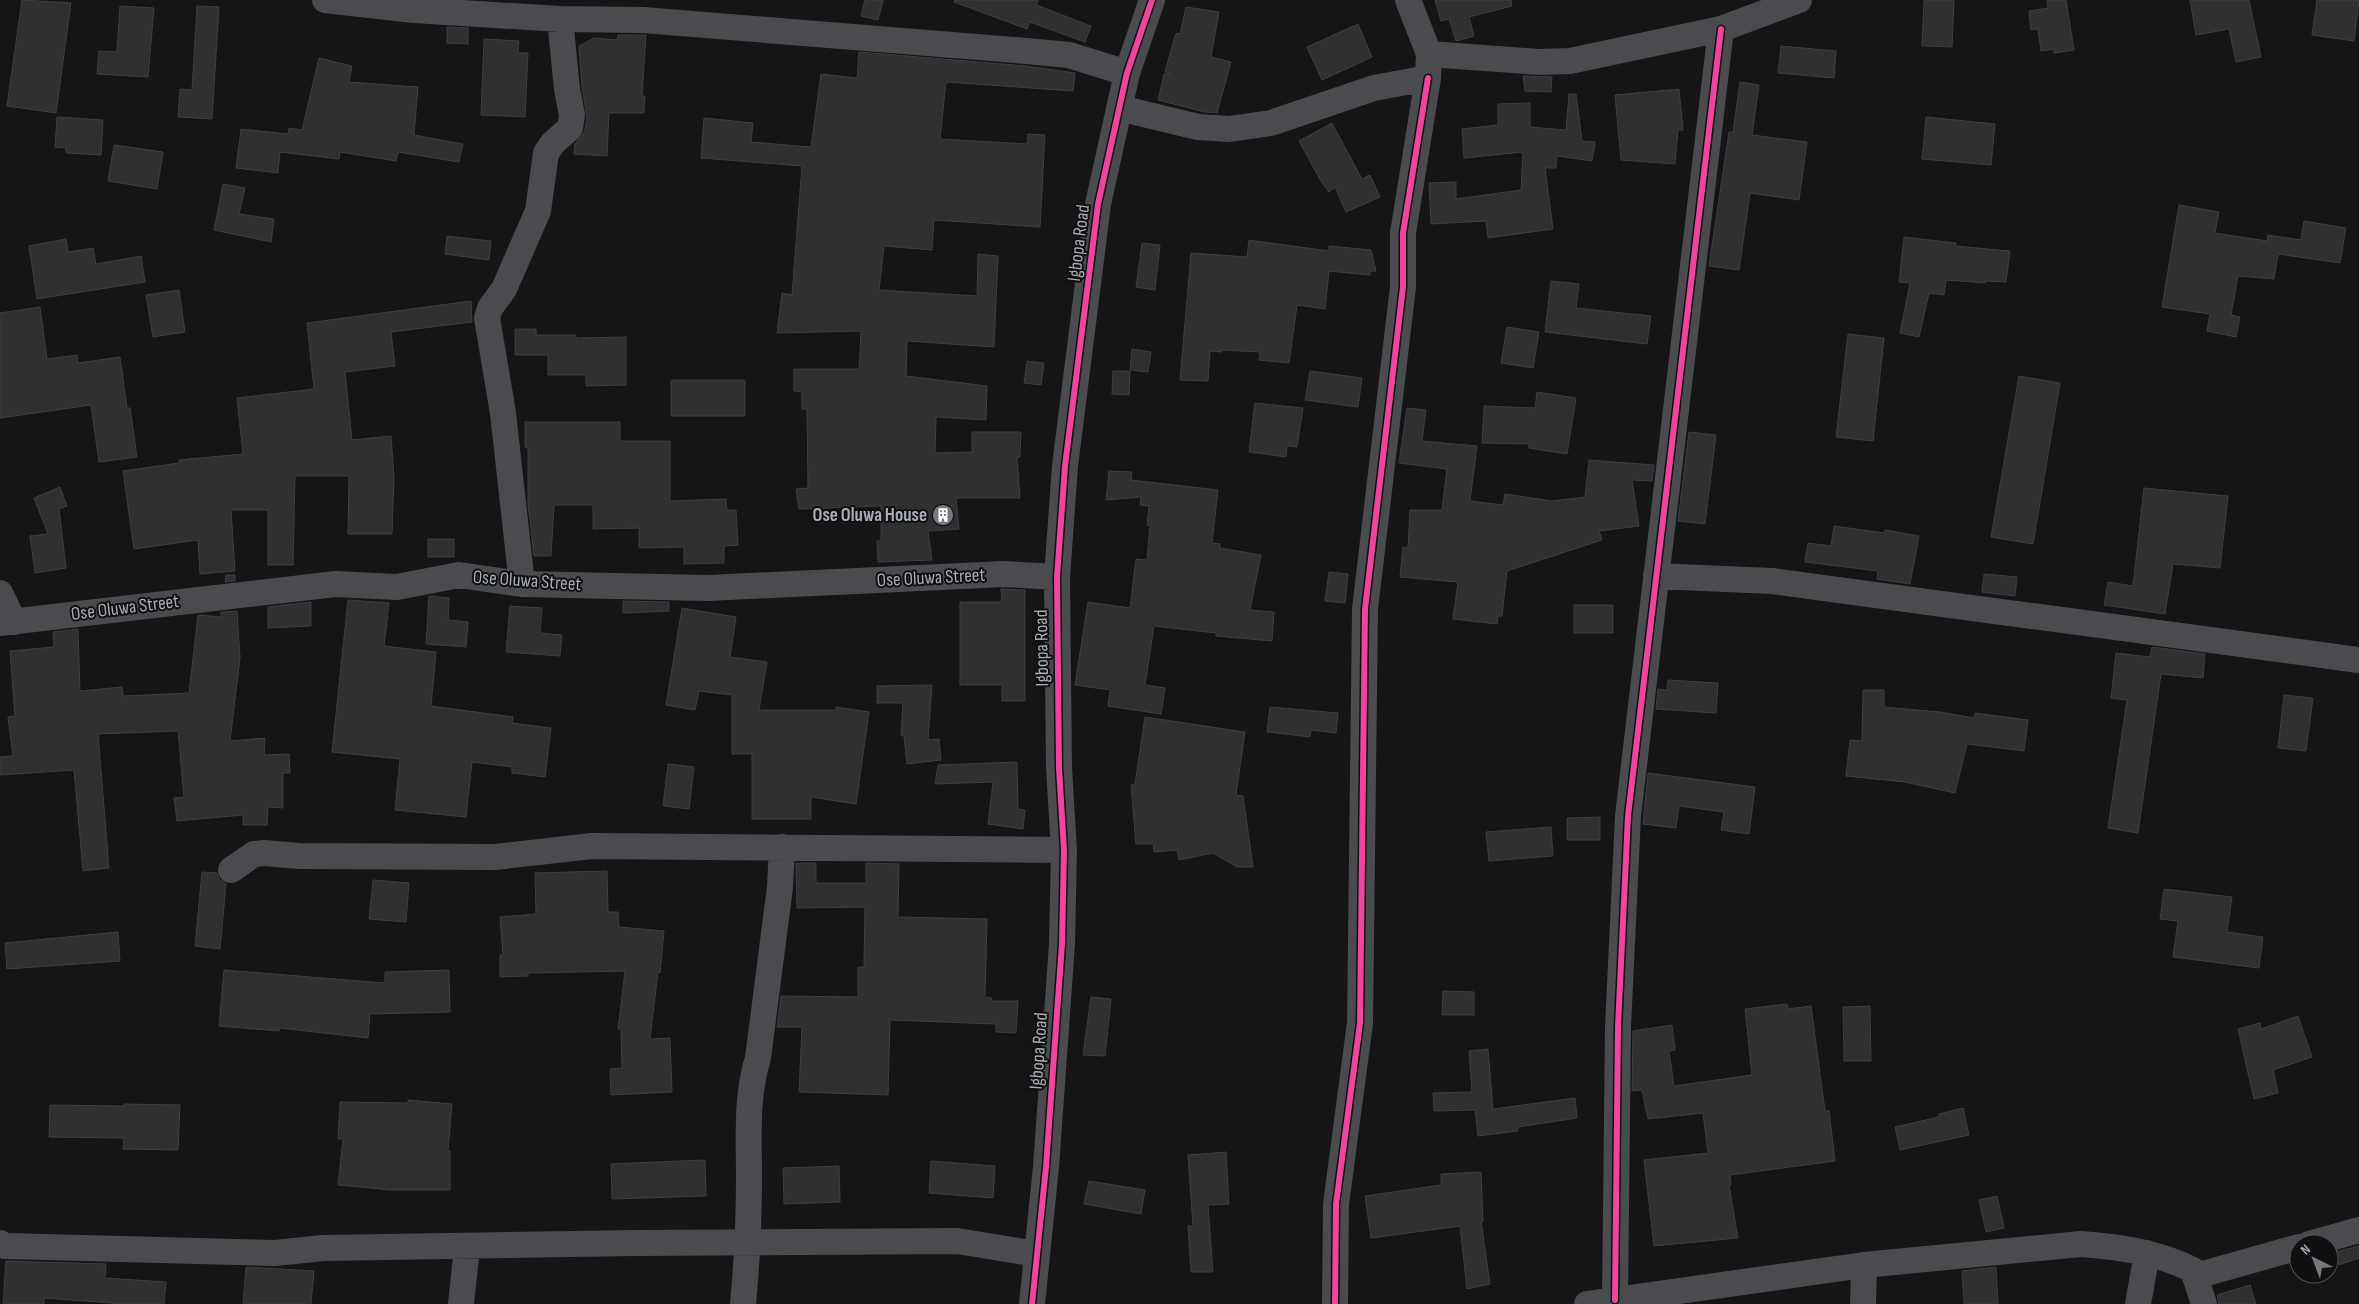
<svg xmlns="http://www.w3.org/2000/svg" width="2359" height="1304" viewBox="0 0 2359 1304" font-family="'Sofia Sans Condensed',sans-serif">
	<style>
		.building { fill: #303031; stroke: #3e3f42 }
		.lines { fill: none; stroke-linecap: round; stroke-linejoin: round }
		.minor { stroke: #4a4b4e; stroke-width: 26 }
		.cycleway-casing { stroke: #101011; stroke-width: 9 }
		.cycleway { stroke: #ed469a; stroke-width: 6 }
		.labels { text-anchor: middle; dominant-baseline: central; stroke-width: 4; stroke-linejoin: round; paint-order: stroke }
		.street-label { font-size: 19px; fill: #a8adb6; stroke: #101011 }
		.poi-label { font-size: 19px; font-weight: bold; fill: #a8adb6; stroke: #101011; text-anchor: end }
	</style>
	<rect width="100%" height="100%" fill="#151516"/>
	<path class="building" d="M 22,0 L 71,3 L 56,113 L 7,106 Z
		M 865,0 L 883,0 L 878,20 L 861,16 Z
		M 955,0 L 1038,0 L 1036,5 L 1091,26 L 1085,42 L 1030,22 L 1027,29 L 954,2 Z
		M 1435,0 L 1511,0 L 1512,6 L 1469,17 L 1474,36 L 1456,41 L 1449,19 L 1441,21 Z
		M 1924,0 L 1954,0 L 1952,47 L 1922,46 Z
		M 2047,0 L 2066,0 L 2074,50 L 2054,53 L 2054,49 L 2041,51 L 2038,29 L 2031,30 L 2029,11 L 2048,8 Z
		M 2190,0 L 2249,0 L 2261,57 L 2236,62 L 2229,29 L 2196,35 Z
		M 2317,0 L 2359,0 L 2354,41 L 2312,35 Z
		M 120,6 L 154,8 L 148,77 L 97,74 L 99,51 L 117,52 Z
		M 197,6 L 219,7 L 212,119 L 178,117 L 180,89 L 192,90 Z
		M 1186,7 L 1219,12 L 1211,57 L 1231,62 L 1217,113 L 1205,112 L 1158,100 L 1164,74 L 1170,74 L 1165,72 L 1176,33 L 1180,34 Z
		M 1358,24 L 1372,57 L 1322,80 L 1307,47 Z
		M 447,27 L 468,28 L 468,44 L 447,43 Z
		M 618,35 L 646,35 L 642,96 L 645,96 L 644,113 L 609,113 L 607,156 L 574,154 L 575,144 L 585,131 L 587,117 L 582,87 L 579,46 L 594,38 L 617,40 Z
		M 484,39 L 519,41 L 518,53 L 528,53 L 525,117 L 481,115 Z
		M 1781,46 L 1836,51 L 1834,78 L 1778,73 Z
		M 859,52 L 1026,66 L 1075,73 L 1073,91 L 946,82 L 940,139 L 1027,144 L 1028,134 L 1045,135 L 1040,227 L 934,220 L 932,250 L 884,246 L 879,290 L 977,296 L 978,254 L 998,256 L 994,347 L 907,341 L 906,376 L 987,386 L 986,420 L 936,417 L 935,453 L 972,452 L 972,432 L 1021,432 L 1020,457 L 1017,457 L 1020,498 L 956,498 L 959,529 L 928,531 L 932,560 L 878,562 L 877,541 L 881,541 L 881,506 L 799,509 L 796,489 L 808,488 L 807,409 L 802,409 L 802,392 L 794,391 L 794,369 L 859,369 L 861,331 L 777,333 L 782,293 L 792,295 L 802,166 L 701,158 L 704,118 L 753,123 L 751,142 L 811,147 L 821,74 L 857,78 Z
		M 319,58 L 352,66 L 349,82 L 418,87 L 414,135 L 463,144 L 459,162 L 398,152 L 396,161 L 340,152 L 339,159 L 280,152 L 278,173 L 236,168 L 241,129 L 288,134 L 289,128 L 302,130 Z
		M 1523,76 L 1552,77 L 1551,92 L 1525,91 Z
		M 1740,82 L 1759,85 L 1752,135 L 1807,142 L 1799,200 L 1750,193 L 1739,270 L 1709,266 L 1729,132 L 1733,132 Z
		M 1679,89 L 1683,130 L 1678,130 L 1675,164 L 1621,160 L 1615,95 Z
		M 1569,94 L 1576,94 L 1582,141 L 1595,142 L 1592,161 L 1557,156 L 1556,168 L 1545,168 L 1553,229 L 1488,238 L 1486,221 L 1431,224 L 1429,183 L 1456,182 L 1456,199 L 1521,190 L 1523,152 L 1464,158 L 1462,129 L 1498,125 L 1498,104 L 1530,103 L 1530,127 L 1566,130 Z
		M 57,117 L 103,120 L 101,155 L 66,153 L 66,148 L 55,147 Z
		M 1926,117 L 1995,124 L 1991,165 L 1922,159 Z
		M 1332,123 L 1362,179 L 1370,175 L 1380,197 L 1346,212 L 1335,187 L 1329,192 L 1322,183 L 1299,141 Z
		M 114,145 L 163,152 L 157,189 L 108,181 Z
		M 223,184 L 245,188 L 239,214 L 274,219 L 271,242 L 214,230 Z
		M 2179,205 L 2219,212 L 2215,233 L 2267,241 L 2268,235 L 2301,240 L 2304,221 L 2346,228 L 2340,263 L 2278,254 L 2274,279 L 2238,276 L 2231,315 L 2240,317 L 2236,337 L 2207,331 L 2210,314 L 2162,307 Z
		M 447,236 L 491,241 L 489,260 L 445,254 Z
		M 1904,237 L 1956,243 L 1955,246 L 2010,251 L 2006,282 L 1985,281 L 1985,283 L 1946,280 L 1944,295 L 1929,293 L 1919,337 L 1900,333 L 1910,283 L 1899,282 Z
		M 66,239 L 68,252 L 93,248 L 96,264 L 141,256 L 145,282 L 37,299 L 29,246 Z
		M 1249,240 L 1329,251 L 1329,246 L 1371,250 L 1376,271 L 1370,271 L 1370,275 L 1329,271 L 1325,309 L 1297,305 L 1289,363 L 1259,360 L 1260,352 L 1222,350 L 1222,352 L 1210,351 L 1208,381 L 1180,380 L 1191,253 L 1247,257 Z
		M 1142,243 L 1160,245 L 1155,290 L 1136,287 Z
		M 1551,281 L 1579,284 L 1576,308 L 1651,316 L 1647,344 L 1545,332 Z
		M 179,290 L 185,332 L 153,337 L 146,295 Z
		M 471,301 L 472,322 L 391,332 L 395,366 L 345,372 L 352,440 L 391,436 L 394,478 L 392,534 L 348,534 L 349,476 L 295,476 L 293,565 L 268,565 L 268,510 L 231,510 L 235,571 L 200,574 L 198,540 L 134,549 L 123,471 L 179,463 L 179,460 L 243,454 L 237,398 L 314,389 L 307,323 Z
		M 40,307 L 47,359 L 77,355 L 78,363 L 120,357 L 127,408 L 130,408 L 137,457 L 99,462 L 91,405 L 0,418 L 0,313 Z
		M 1507,327 L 1539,332 L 1533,368 L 1501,363 Z
		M 515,329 L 536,329 L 536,335 L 576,335 L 576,338 L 626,337 L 626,385 L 586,386 L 586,375 L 548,375 L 548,355 L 515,355 Z
		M 1848,334 L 1884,338 L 1873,441 L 1836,437 Z
		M 1132,349 L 1151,352 L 1148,372 L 1130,370 Z
		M 1027,361 L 1044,363 L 1041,385 L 1024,383 Z
		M 1113,371 L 1130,371 L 1129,395 L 1112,394 Z
		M 1310,371 L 1362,378 L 1358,407 L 1305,400 Z
		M 2019,376 L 2060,383 L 2033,544 L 1991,537 Z
		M 671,380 L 745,380 L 745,416 L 671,416 Z
		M 1537,392 L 1576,398 L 1567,454 L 1529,448 L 1529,444 L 1482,443 L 1484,406 L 1535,408 Z
		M 1255,403 L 1303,408 L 1297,447 L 1287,446 L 1286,457 L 1249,452 Z
		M 1407,408 L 1426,410 L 1422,441 L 1477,446 L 1470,501 L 1503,505 L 1505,494 L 1552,501 L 1585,497 L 1589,460 L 1654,465 L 1652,481 L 1632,480 L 1639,526 L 1599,531 L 1602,540 L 1507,571 L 1502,616 L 1498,616 L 1497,624 L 1453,619 L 1458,582 L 1400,577 L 1403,547 L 1408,548 L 1410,510 L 1442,510 L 1447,469 L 1399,463 Z
		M 525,422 L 620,422 L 620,441 L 670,441 L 670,501 L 726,499 L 727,510 L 736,510 L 738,545 L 724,546 L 724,563 L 684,564 L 684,547 L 639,548 L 639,528 L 593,529 L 593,505 L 554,505 L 551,556 L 534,556 L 528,504 L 528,447 L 525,447 Z
		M 1689,432 L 1716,435 L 1705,524 L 1678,521 Z
		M 1109,471 L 1132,472 L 1131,480 L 1218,490 L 1212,543 L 1220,544 L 1220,548 L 1261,555 L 1250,610 L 1274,612 L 1272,641 L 1216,636 L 1216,633 L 1154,626 L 1145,685 L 1165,688 L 1161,714 L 1108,706 L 1110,690 L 1075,685 L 1088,602 L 1130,608 L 1136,559 L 1147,560 L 1150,526 L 1147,525 L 1149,506 L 1140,505 L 1141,497 L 1106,500 Z
		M 60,487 L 67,506 L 59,509 L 66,568 L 35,573 L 30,536 L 48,534 L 34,498 Z
		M 2144,488 L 2228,496 L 2220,568 L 2173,564 L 2165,614 L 2104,605 L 2108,582 L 2133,586 Z
		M 1834,526 L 1885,533 L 1885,530 L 1919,536 L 1910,584 L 1877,579 L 1878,571 L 1805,562 L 1808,543 L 1831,546 Z
		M 428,539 L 454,539 L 454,557 L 428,557 Z
		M 1329,572 L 1348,574 L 1345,603 L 1325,601 Z
		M 1984,574 L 2017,577 L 2015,596 L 1982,592 Z
		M 226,575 L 235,575 L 235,581 L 225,582 Z
		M 1001,589 L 1025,590 L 1025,701 L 1002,701 L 1002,685 L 960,685 L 960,602 L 1002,602 Z
		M 429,596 L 449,598 L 448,620 L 468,622 L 466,647 L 426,644 Z
		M 348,600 L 389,603 L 384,646 L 436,652 L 431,706 L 513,717 L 512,723 L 551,728 L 545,777 L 512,773 L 512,767 L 472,762 L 466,817 L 395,810 L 400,759 L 332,752 Z
		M 623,601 L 669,602 L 669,611 L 623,613 Z
		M 311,602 L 311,626 L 268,628 L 268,607 Z
		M 1574,605 L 1613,605 L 1613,633 L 1574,633 Z
		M 510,606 L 542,608 L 540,633 L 562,635 L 560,656 L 506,652 Z
		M 682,608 L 736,617 L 730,657 L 767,662 L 759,710 L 836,710 L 836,707 L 869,712 L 856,804 L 811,797 L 811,819 L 752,819 L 752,754 L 732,754 L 732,695 L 699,691 L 695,710 L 666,705 Z
		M 237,611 L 240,658 L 230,741 L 265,738 L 264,755 L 289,754 L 290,773 L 283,773 L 283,808 L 268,807 L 267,825 L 243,825 L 243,815 L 177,821 L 174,798 L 184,797 L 178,731 L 98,734 L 109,868 L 83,871 L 74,770 L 0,775 L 0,757 L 13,756 L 8,717 L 15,716 L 10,651 L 54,647 L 53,632 L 78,629 L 80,691 L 122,687 L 123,696 L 189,693 L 198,615 L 221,617 L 221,612 Z
		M 2152,647 L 2205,654 L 2203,678 L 2161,674 L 2138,833 L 2108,828 L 2127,700 L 2111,698 L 2116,653 L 2150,657 Z
		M 1668,680 L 1718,683 L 1716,713 L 1656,709 L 1658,689 L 1667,690 Z
		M 932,685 L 928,740 L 939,739 L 941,760 L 907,764 L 904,736 L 901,735 L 903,703 L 877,703 L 877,686 Z
		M 1863,690 L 1884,690 L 1884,707 L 1940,712 L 1974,718 L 1975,713 L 2028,720 L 2024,751 L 1967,744 L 1955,793 L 1905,782 L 1846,776 L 1850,740 L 1862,741 Z
		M 2284,695 L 2313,698 L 2306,751 L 2278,748 Z
		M 1270,707 L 1338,713 L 1336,733 L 1311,730 L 1310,737 L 1267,732 Z
		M 1145,717 L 1245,732 L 1236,795 L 1243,796 L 1253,867 L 1237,867 L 1213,853 L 1179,860 L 1177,850 L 1154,852 L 1153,844 L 1136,844 L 1131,785 L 1135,784 Z
		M 1017,762 L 1018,809 L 1025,810 L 1023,829 L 988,824 L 993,782 L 935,784 L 938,765 Z
		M 668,764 L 694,767 L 689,809 L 663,806 Z
		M 1648,773 L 1755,787 L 1749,834 L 1721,830 L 1724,812 L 1679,806 L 1676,828 L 1643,824 Z
		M 1600,817 L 1600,840 L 1567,840 L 1567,818 Z
		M 1551,827 L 1553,856 L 1489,861 L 1486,832 Z
		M 796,863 L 816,863 L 816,883 L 866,883 L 866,863 L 899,864 L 898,917 L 987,919 L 985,997 L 992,998 L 991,1001 L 1018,1001 L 1016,1033 L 996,1032 L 996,1024 L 890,1020 L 888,1095 L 799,1092 L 802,1027 L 777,1027 L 781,996 L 858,997 L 858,967 L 864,967 L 865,907 L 797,908 Z
		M 607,871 L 608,912 L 618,912 L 619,927 L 664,931 L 660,973 L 658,972 L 650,1039 L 670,1038 L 672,1092 L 611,1095 L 610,1069 L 622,1068 L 621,1029 L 618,1029 L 625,971 L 528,973 L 528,976 L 500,977 L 500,955 L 503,955 L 500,917 L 536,914 L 535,873 Z
		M 202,872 L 217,873 L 219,879 L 226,884 L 220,949 L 195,946 Z
		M 373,880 L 409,883 L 406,922 L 369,919 Z
		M 2164,889 L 2232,897 L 2227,932 L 2263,937 L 2259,968 L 2173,957 L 2178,921 L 2160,919 Z
		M 118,932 L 120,961 L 7,969 L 5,943 Z
		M 224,970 L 385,983 L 385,972 L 449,970 L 450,1012 L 370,1014 L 368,1038 L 279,1028 L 279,1031 L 219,1026 Z
		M 1443,991 L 1474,992 L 1474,1015 L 1442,1015 Z
		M 1091,997 L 1111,999 L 1105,1056 L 1083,1055 Z
		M 1787,1004 L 1788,1009 L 1811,1006 L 1825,1111 L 1829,1111 L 1835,1161 L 1730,1175 L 1731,1185 L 1729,1185 L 1738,1238 L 1654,1246 L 1644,1160 L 1708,1153 L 1703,1113 L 1648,1119 L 1642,1090 L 1632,1091 L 1633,1031 L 1672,1025 L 1675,1050 L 1669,1051 L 1674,1086 L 1752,1075 L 1745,1009 Z
		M 1870,1006 L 1871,1061 L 1844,1061 L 1843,1007 Z
		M 2298,1016 L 2312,1057 L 2273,1070 L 2278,1093 L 2254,1099 L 2238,1029 L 2260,1023 L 2261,1029 Z
		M 1488,1049 L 1493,1109 L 1575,1098 L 1577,1118 L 1518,1127 L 1518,1131 L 1478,1136 L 1475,1110 L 1434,1111 L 1433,1093 L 1472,1092 L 1469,1051 Z
		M 408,1100 L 452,1104 L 448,1151 L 450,1151 L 450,1190 L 392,1190 L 338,1185 L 343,1139 L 338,1139 L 340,1102 L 408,1103 Z
		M 124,1104 L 180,1105 L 178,1150 L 123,1149 L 124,1138 L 49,1137 L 50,1105 L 124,1106 Z
		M 1963,1108 L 1969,1135 L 1900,1150 L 1895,1127 L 1939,1117 L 1939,1114 Z
		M 1226,1152 L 1229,1204 L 1208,1205 L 1213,1272 L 1191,1272 L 1188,1226 L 1193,1226 L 1188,1155 Z
		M 705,1160 L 706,1196 L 612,1199 L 611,1164 Z
		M 931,1161 L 995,1166 L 993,1198 L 929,1193 Z
		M 839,1166 L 840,1202 L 784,1204 L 783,1168 Z
		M 1481,1172 L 1483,1221 L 1481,1221 L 1490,1284 L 1467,1289 L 1460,1226 L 1371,1238 L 1365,1196 L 1441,1185 L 1441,1174 Z
		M 1089,1181 L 1145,1190 L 1141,1214 L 1084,1204 Z
		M 1997,1196 L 2004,1228 L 1986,1232 L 1979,1200 Z
		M 2359,1246 L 2359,1258 L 2339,1265 L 2335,1252 Z
		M 6,1261 L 106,1264 L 105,1278 L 166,1282 L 164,1304 L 125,1304 L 44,1298 L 44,1304 L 3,1304 Z
		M 246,1267 L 314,1271 L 311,1304 L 243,1304 Z
		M 1996,1267 L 1998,1304 L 1964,1304 L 1962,1271 Z
		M 2250,1285 L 2256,1304 L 2219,1304 L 2217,1295 Z"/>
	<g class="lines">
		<path class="minor" d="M 325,0 L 414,10 L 560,19 L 643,20 L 1027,51 L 1069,55 L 1127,73
			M 1408,0 L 1429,54
			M 1119,108 L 1198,127 L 1229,129 L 1271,123 L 1374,88 L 1428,78 L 1429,54 L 1539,62 L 1570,61 L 1721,29 L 1799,0
			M 1656,576 L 1772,581 L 2359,660
			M 522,584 L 503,413 L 487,318 L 490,308 L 504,289 L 538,211 L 546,153 L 553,143 L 570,128 L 572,115 L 567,89 L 560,19
			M 0,593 L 14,622
			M 0,623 L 336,584 L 397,587 L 459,575 L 522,584 L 708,588 L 1004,574 L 1057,577
			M 231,870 L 254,854 L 264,853 L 299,856 L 495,857 L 592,846 L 1064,850
			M 0,1243 L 5,1246 L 275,1253 L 323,1248 L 635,1243 L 957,1241 L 1037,1254
			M 2309,1244 L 2359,1230
			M 2196,1276 L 2299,1247
			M 1615,1300 L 1618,1027 L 1628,816 L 1721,29
			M 461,1304 L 467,1247
			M 743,1304 C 747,1261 749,1219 749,1177 C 749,1137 746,1096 758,1058 L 780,887 L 782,847
			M 1032,1304 L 1046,1167 L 1062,944 L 1064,850 L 1059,768 L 1057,577 L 1065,466 L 1098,204 L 1127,73 L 1152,0
			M 1335,1304 L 1336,1204 L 1360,1023 L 1365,609 L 1403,287 L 1403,233 L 1428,78
			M 1587,1304 L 1864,1265 L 2081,1244 C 2120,1247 2158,1252 2193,1270 L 2204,1304
			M 1863,1304 L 1864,1265
			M 2138,1304 L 2147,1253"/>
		<g class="cycleway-casing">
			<path id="cycleway" d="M 1615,1300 L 1618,1027 L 1628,816 L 1721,29
				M 1032,1304 L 1046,1167 L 1062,944 L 1064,850 L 1059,768 L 1057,577 L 1065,466 L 1098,204 L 1127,73 L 1152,0
				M 1335,1304 L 1336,1204 L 1360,1023 L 1365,609 L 1403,287 L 1403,233 L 1428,78"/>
		</g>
		<use href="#cycleway" class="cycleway"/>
	</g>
	<defs>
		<g id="building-disc" transform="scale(1.125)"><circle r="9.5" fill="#75787e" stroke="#101011"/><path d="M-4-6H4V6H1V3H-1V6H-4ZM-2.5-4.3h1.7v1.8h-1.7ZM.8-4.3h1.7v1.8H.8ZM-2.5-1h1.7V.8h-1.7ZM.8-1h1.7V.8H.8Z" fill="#fff"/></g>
	</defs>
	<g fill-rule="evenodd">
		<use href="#building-disc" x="943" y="515"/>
	</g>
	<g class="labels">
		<g class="street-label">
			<text transform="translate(1079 243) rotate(-83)">Igbopa Road</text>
			<text transform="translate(931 578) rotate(-3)">Ose Oluwa Street</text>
			<text transform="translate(527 581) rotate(4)">Ose Oluwa Street</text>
			<text transform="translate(125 608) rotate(-7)">Ose Oluwa Street</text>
			<text transform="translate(1042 648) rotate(-91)">Igbopa Road</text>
			<text transform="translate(1039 1051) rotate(-86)">Igbopa Road</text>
		</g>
		<g class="poi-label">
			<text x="927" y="515">Ose Oluwa House</text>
		</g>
	</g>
	<g transform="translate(2314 1259) rotate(318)"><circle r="24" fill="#101011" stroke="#4d4f53"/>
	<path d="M0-4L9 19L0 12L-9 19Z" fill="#75787e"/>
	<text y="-8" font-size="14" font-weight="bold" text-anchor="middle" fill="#a8adb6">N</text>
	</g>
</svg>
